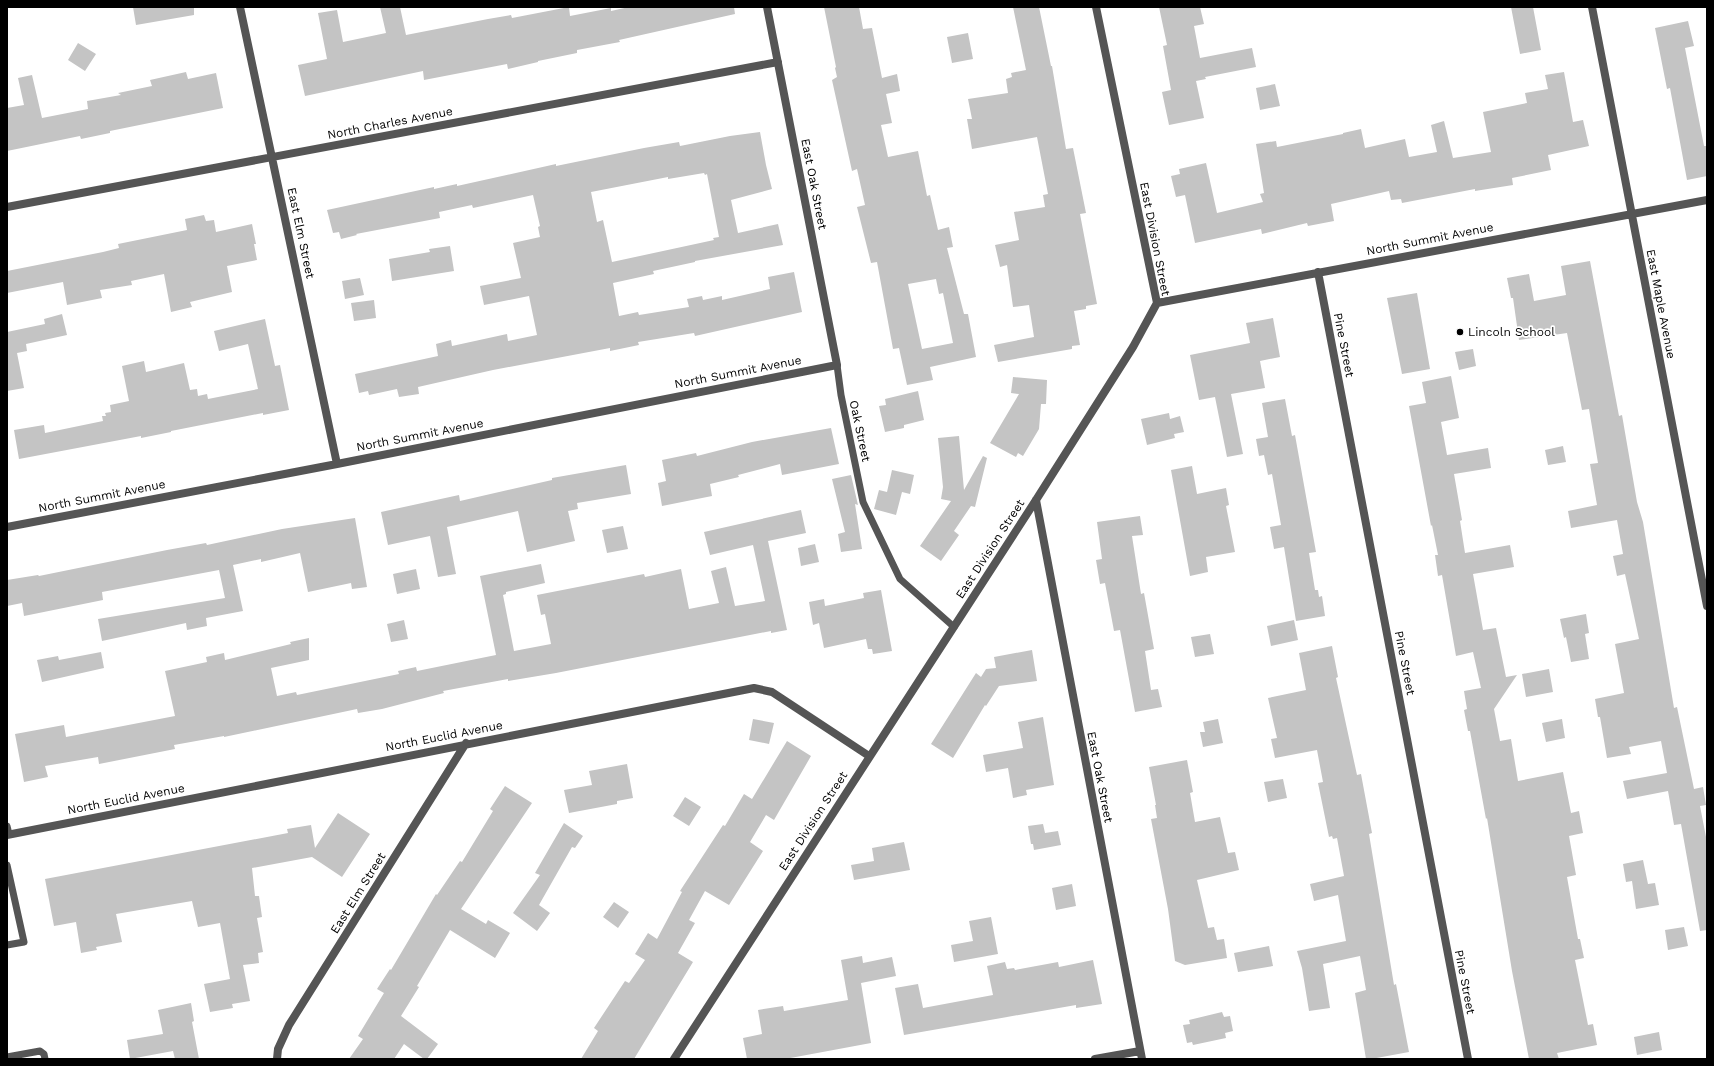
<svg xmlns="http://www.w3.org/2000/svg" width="1714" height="1066" viewBox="0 0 1714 1066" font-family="'Work Sans',sans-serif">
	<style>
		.building { fill: #c4c4c4; fill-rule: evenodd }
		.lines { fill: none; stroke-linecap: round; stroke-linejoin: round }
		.lane { stroke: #555; stroke-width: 7 }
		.street { stroke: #555; stroke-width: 8 }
		.poi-dot { fill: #000; stroke: #fff; stroke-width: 1.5 }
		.labels { text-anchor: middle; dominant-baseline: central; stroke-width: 3.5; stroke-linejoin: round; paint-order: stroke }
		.street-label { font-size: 12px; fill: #000; stroke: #fff }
		.poi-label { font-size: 12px; fill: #000; stroke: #fff; text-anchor: start }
	</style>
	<rect width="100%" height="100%" fill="#fff"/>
	<path class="building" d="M 133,7 L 194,7 L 194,15 L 136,25 Z
		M 380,7 L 400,7 L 406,35 L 488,19 L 511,15 L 512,18 L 569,7 L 570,16 L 611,8 L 611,11 L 629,7 L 734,7 L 735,14 L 619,40 L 620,42 L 577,50 L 577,53 L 538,61 L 538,62 L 508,69 L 507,64 L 424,80 L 423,71 L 305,96 L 298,65 L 327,59 L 318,13 L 337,10 L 343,42 L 386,33 Z
		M 824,7 L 859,7 L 863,29 L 872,28 L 882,78 L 897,74 L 900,91 L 886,94 L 892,123 L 881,125 L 888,157 L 918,151 L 927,196 L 930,195 L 938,230 L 949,227 L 953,247 L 947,248 L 964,314 L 968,314 L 976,357 L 930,367 L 933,380 L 907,385 L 899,348 L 893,349 L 877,262 L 871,263 L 857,207 L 865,205 L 857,169 L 852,171 L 832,80 L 837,77 L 835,68 L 836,67 ZM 936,279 L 939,294 L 943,293 L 953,343 L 922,349 L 908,284 Z
		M 1013,7 L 1039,7 L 1051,66 L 1052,66 L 1066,149 L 1073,148 L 1086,213 L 1080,214 L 1097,304 L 1086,306 L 1086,309 L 1074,311 L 1080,345 L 1072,346 L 1072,349 L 998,362 L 994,345 L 1034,337 L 1029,305 L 1013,307 L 1007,265 L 1000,267 L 995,245 L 1019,240 L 1014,212 L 1045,207 L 1043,195 L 1048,194 L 1037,137 L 972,149 L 967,119 L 972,119 L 968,99 L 1008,93 L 1006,79 L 1012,77 L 1011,73 L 1026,70 Z
		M 1159,7 L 1200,7 L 1204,24 L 1194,26 L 1200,58 L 1252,48 L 1256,67 L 1205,77 L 1206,79 L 1196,81 L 1204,118 L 1169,125 L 1162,92 L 1171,90 L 1163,46 L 1167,45 Z
		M 1511,7 L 1533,7 L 1541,50 L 1520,54 Z
		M 1688,21 L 1694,46 L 1685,48 L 1704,146 L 1707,146 L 1707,176 L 1687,180 L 1670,88 L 1667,89 L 1655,28 Z
		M 968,33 L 973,59 L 952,63 L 947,37 Z
		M 78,43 L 96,54 L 85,71 L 68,60 Z
		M 186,72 L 188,79 L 216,73 L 223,108 L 110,131 L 110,133 L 81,139 L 80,136 L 7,151 L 7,108 L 24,105 L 18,78 L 32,75 L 42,118 L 88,109 L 87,101 L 121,95 L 118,93 L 152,86 L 150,80 Z
		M 1564,72 L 1573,122 L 1583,120 L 1589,146 L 1548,155 L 1551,170 L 1512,178 L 1513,185 L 1475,191 L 1475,189 L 1402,203 L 1401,199 L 1391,200 L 1389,191 L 1331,204 L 1334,221 L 1308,226 L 1307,223 L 1262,234 L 1261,229 L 1195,243 L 1185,195 L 1176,197 L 1171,176 L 1180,174 L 1179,169 L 1206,163 L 1217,213 L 1263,202 L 1260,194 L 1264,193 L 1256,144 L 1276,141 L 1277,147 L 1343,134 L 1343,133 L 1361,129 L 1365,148 L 1405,139 L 1409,157 L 1437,152 L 1431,125 L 1444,121 L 1453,158 L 1491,152 L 1483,112 L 1527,103 L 1525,93 L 1548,89 L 1545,75 Z
		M 1275,84 L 1280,106 L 1260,110 L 1256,88 Z
		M 760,132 L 766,165 L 772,189 L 731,200 L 738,233 L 778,224 L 783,245 L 695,261 L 695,262 L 653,271 L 654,274 L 613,283 L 619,316 L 638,312 L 639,315 L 689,307 L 687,299 L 702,296 L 703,300 L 722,296 L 722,300 L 770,289 L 768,277 L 794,272 L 802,312 L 695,336 L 694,333 L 638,342 L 639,345 L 610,351 L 610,348 L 493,370 L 418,387 L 419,394 L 399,397 L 397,389 L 369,395 L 368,391 L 359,393 L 355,374 L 438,356 L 436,344 L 451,340 L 452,346 L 507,334 L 508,341 L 537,335 L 529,296 L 484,305 L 480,286 L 521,278 L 513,243 L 540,237 L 538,227 L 540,226 L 533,195 L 473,208 L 472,205 L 439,212 L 440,218 L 356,234 L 357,235 L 341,239 L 339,232 L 333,233 L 327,210 L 434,187 L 434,189 L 457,184 L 457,186 L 556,164 L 556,166 L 644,148 L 679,142 L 680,146 L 730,136 ZM 704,173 L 705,175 L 707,174 L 719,237 L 713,238 L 714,240 L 612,262 L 603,220 L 597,222 L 591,192 L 668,177 L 668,179 Z
		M 204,215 L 206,221 L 214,220 L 216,232 L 252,224 L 256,244 L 254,244 L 257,260 L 227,266 L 232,292 L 190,302 L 192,307 L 171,312 L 164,274 L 131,281 L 132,285 L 100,290 L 102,298 L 67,305 L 63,282 L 7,293 L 7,271 L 103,252 L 119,248 L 118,244 L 187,230 L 185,219 Z
		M 450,246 L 454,271 L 392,281 L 389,259 L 430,252 L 429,249 Z
		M 1590,261 L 1619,416 L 1622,415 L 1637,502 L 1643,522 L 1674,708 L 1677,707 L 1694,789 L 1703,787 L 1706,805 L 1700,806 L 1706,837 L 1707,837 L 1707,930 L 1700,931 L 1681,824 L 1674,825 L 1668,791 L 1627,799 L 1623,781 L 1667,773 L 1661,741 L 1629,747 L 1631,754 L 1607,758 L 1600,717 L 1598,717 L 1595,699 L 1624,693 L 1615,644 L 1639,639 L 1625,574 L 1617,576 L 1613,556 L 1623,554 L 1617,520 L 1571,528 L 1568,511 L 1597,505 L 1590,464 L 1598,463 L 1589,409 L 1582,410 L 1567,333 L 1519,340 L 1513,298 L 1511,298 L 1507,278 L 1529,274 L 1534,301 L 1566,295 L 1561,266 Z
		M 360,278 L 364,295 L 345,299 L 342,281 Z
		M 1417,293 L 1430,369 L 1402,374 L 1387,298 Z
		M 374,300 L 376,318 L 354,321 L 351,303 Z
		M 62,314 L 67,335 L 26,344 L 27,351 L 17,353 L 24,388 L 7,391 L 7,332 L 45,324 L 44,319 Z
		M 1273,318 L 1280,357 L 1260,361 L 1265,388 L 1231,394 L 1243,454 L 1227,457 L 1215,397 L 1199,400 L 1190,355 L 1250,343 L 1246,323 Z
		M 265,319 L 275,366 L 280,365 L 289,410 L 263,415 L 263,413 L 171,431 L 171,432 L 141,438 L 141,436 L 19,459 L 14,430 L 44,425 L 45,433 L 103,421 L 102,416 L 106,416 L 105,413 L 111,412 L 110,405 L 129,401 L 122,366 L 144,361 L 146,372 L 184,363 L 190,390 L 197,389 L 198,396 L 207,394 L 208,399 L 258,389 L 248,344 L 219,351 L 214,331 Z
		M 1473,349 L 1476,366 L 1459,370 L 1455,352 Z
		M 1451,376 L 1459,418 L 1441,422 L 1447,455 L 1488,448 L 1491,468 L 1454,474 L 1462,520 L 1460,521 L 1465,553 L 1510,545 L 1514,567 L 1473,574 L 1483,630 L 1496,628 L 1506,677 L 1517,675 L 1494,709 L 1500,741 L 1511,739 L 1518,781 L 1563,772 L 1571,813 L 1579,811 L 1583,833 L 1569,836 L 1576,875 L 1567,877 L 1578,939 L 1580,939 L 1584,958 L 1575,960 L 1588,1025 L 1593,1024 L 1597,1045 L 1557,1053 L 1559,1059 L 1529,1059 L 1512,971 L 1487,818 L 1486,819 L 1470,731 L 1468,731 L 1464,710 L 1467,709 L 1464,691 L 1481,688 L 1473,652 L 1456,656 L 1442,575 L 1438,576 L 1435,555 L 1438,555 L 1432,525 L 1431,526 L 1409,406 L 1426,403 L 1422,382 Z
		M 1013,377 L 1047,380 L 1046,404 L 1041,404 L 1039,429 L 1023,456 L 1018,453 L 1016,457 L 990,443 L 1019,394 L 1011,393 Z
		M 918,391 L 924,420 L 904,425 L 904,428 L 885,432 L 879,406 L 886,405 L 885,399 Z
		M 1285,399 L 1292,436 L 1295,435 L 1316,552 L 1309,553 L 1315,590 L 1318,590 L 1319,597 L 1322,596 L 1325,616 L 1296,621 L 1284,547 L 1274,549 L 1270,527 L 1281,525 L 1272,474 L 1268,475 L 1264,455 L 1259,456 L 1256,439 L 1268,437 L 1262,403 Z
		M 1169,413 L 1170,419 L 1180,416 L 1184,432 L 1174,434 L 1175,438 L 1147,445 L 1141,419 Z
		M 831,428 L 839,464 L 782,475 L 780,464 L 738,475 L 739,477 L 710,484 L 712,496 L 662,506 L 658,483 L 666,481 L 662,460 L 696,453 L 697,456 L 752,442 Z
		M 959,436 L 964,490 L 983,456 L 987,458 L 975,507 L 971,506 L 954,531 L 959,535 L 941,561 L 920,546 L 951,501 L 941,499 L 943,487 L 938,438 Z
		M 1563,446 L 1566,462 L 1548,465 L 1545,450 Z
		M 626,465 L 631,494 L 577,503 L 578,509 L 568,511 L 575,541 L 527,552 L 518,511 L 447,527 L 456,574 L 438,577 L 430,536 L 388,545 L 381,512 L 459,495 L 460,501 L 552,480 L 552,478 Z
		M 1192,466 L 1197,494 L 1226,488 L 1229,505 L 1226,506 L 1235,552 L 1206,557 L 1208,572 L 1190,576 L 1171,470 Z
		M 892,470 L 914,475 L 910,494 L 902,492 L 896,515 L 874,509 L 879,490 L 887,492 Z
		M 851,475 L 858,505 L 855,504 L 862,549 L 841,552 L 838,534 L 845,532 L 832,479 Z
		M 801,510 L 806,533 L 768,541 L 787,630 L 771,633 L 771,631 L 556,673 L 508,681 L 508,679 L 443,691 L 444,693 L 382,709 L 358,713 L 357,709 L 224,737 L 224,736 L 174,745 L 175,749 L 99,764 L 98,757 L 45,766 L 48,777 L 24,782 L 15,734 L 64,725 L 66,737 L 175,716 L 165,671 L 207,662 L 206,657 L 224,653 L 225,660 L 291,644 L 290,642 L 309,638 L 309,660 L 271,668 L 277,696 L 296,692 L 297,695 L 399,674 L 398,671 L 416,667 L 417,671 L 496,655 L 480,576 L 541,564 L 545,583 L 506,592 L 506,594 L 503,595 L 514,651 L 551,644 L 545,614 L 541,615 L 537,595 L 644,574 L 645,577 L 681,569 L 689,609 L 719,603 L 711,571 L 726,567 L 735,606 L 765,601 L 753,545 L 710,555 L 704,532 Z
		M 1140,516 L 1143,535 L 1132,536 L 1141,594 L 1144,593 L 1154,649 L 1145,651 L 1151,690 L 1158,689 L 1162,707 L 1135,712 L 1120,630 L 1114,631 L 1105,583 L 1100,584 L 1096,560 L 1102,559 L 1097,522 Z
		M 355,518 L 367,587 L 352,589 L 351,583 L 308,592 L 300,553 L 261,562 L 261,559 L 233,565 L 243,611 L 206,618 L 207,626 L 187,630 L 186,623 L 102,641 L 98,619 L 225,598 L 219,570 L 102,592 L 103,600 L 24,616 L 22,603 L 7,606 L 7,580 L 38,575 L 39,576 L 167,550 L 206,543 L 207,545 L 282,529 Z
		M 623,526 L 628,549 L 607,553 L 602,530 Z
		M 815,544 L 819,562 L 801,566 L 798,548 Z
		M 416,569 L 420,589 L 397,594 L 393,574 Z
		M 881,590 L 892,651 L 873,654 L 872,649 L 868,649 L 866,639 L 824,648 L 819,623 L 813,625 L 809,602 L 824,599 L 825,606 L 864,598 L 863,593 Z
		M 1586,614 L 1589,633 L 1585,634 L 1589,659 L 1571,662 L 1566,637 L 1564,638 L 1560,619 Z
		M 404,620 L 408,639 L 391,642 L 387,624 Z
		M 1294,620 L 1298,640 L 1271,646 L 1267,626 Z
		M 1210,634 L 1214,654 L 1195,657 L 1191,637 Z
		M 1332,646 L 1338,677 L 1336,678 L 1357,775 L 1361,774 L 1372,833 L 1369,834 L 1394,985 L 1396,984 L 1409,1052 L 1371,1059 L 1366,1059 L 1355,993 L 1366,990 L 1360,956 L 1323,964 L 1330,1008 L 1309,1011 L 1302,968 L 1297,951 L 1346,941 L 1338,895 L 1314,901 L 1310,884 L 1344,876 L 1337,838 L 1333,839 L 1332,836 L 1329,837 L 1318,783 L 1323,782 L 1317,750 L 1275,758 L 1271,739 L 1277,738 L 1268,698 L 1306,690 L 1299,653 Z
		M 1032,650 L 1037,681 L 999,686 L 986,706 L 985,705 L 953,758 L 931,744 L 976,673 L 981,677 L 986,669 L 996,668 L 994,657 Z
		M 101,652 L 104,668 L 42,682 L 37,660 L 58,656 L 59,660 Z
		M 1549,669 L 1553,692 L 1526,697 L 1522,674 Z
		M 1043,717 L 1054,785 L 1026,790 L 1027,795 L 1013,798 L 1008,768 L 986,772 L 983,755 L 1023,748 L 1018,722 Z
		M 753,719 L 774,723 L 769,744 L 749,740 Z
		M 1218,719 L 1223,743 L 1203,747 L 1200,732 L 1205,732 L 1203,722 Z
		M 1562,719 L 1565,738 L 1546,742 L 1542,723 Z
		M 787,741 L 811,756 L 774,820 L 766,815 L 750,842 L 763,851 L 729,905 L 705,891 L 689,920 L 695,923 L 678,953 L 693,962 L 634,1059 L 581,1059 L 598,1031 L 594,1028 L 625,981 L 629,983 L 645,960 L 635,954 L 648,933 L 657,939 L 682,892 L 680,891 L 723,825 L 725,826 L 744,794 L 752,799 Z
		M 1187,760 L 1193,792 L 1190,793 L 1195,822 L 1220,817 L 1228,853 L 1235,852 L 1239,870 L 1197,880 L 1208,928 L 1214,927 L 1217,940 L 1224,939 L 1227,958 L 1185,965 L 1175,961 L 1168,909 L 1151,819 L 1157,818 L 1155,805 L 1156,805 L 1149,767 Z
		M 627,764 L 633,798 L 617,801 L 617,804 L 569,813 L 564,790 L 592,785 L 589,771 Z
		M 1283,779 L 1287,798 L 1268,802 L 1264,782 Z
		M 505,786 L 532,803 L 461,909 L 486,924 L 488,920 L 510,933 L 495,958 L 450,930 L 417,986 L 419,987 L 401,1016 L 438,1044 L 427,1059 L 424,1059 L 404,1044 L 394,1059 L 349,1059 L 363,1039 L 358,1036 L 384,993 L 377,989 L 390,969 L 391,970 L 436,894 L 437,895 L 460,861 L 462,862 L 493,811 L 490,809 Z
		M 685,797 L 701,807 L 689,826 L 673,816 Z
		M 338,813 L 370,834 L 342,877 L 312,857 L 252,868 L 255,896 L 259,896 L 262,917 L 257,918 L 263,952 L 258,953 L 259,963 L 243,965 L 250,1001 L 232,1004 L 233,1008 L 210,1012 L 204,984 L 230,979 L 220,923 L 198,927 L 192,901 L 116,914 L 122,942 L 96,947 L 97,950 L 81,953 L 76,922 L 54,926 L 45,879 L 288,833 L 287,829 L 311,825 L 315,848 Z
		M 564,823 L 583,836 L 575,848 L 572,847 L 539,905 L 550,913 L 537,931 L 513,913 L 540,875 L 535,873 Z
		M 1043,824 L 1045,833 L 1058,831 L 1061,845 L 1034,850 L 1033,844 L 1031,844 L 1028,826 Z
		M 904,842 L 910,870 L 854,880 L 851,865 L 874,861 L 872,848 Z
		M 1643,860 L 1648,884 L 1655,883 L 1659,905 L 1636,909 L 1632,881 L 1626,882 L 1623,864 Z
		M 1072,884 L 1076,906 L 1056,910 L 1052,888 Z
		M 614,902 L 629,912 L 618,928 L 603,917 Z
		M 991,917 L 998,954 L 954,962 L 951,945 L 973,941 L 969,921 Z
		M 1684,927 L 1688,946 L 1668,950 L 1665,930 Z
		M 1269,946 L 1273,966 L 1238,972 L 1234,953 Z
		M 862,956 L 863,963 L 892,957 L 896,976 L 861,983 L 871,1043 L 785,1059 L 747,1059 L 743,1038 L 762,1034 L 758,1010 L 783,1006 L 784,1011 L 848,1000 L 841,960 Z
		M 1093,960 L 1102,1004 L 1076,1008 L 1076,1005 L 904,1035 L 895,988 L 918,984 L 923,1008 L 993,995 L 987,966 L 1005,962 L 1007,969 L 1014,968 L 1015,970 L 1058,962 L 1059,967 Z
		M 191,1003 L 194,1021 L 192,1022 L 199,1059 L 175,1059 L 173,1051 L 130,1059 L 127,1040 L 163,1034 L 158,1010 Z
		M 1222,1012 L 1224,1017 L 1230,1016 L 1233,1031 L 1225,1033 L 1226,1038 L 1193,1045 L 1192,1042 L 1187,1043 L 1183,1025 L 1190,1024 L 1189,1020 Z
		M 1659,1032 L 1662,1050 L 1637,1055 L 1634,1037 Z"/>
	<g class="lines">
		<path class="lane" d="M 837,365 L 841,395 L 863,502 L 900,579 L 954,627
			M 7,826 L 9,834
			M 7,865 L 24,942 L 7,945
			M 7,1057 L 40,1051 L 44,1054 L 45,1059"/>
		<path class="street" d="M 240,7 L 337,464
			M 1592,7 L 1707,606
			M 7,207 L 778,62
			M 1318,272 L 1468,1059
			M 1157,303 L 1707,200
			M 1036,500 L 1142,1059
			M 7,527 L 337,464 L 837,365 L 767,7
			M 7,835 L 754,688 L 772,692 L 869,756
			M 277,1059 L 278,1049 L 289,1025 L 466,743
			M 674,1059 L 1036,500 L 1133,347 L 1157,303 L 1096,7
			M 1095,1059 L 1140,1051"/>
	</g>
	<circle class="poi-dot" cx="1460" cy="332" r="4"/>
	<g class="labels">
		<g class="street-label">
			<text transform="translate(390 123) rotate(-11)">North Charles Avenue</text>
			<text transform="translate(814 184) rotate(79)">East Oak Street</text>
			<text transform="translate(301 233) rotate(78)">East Elm Street</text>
			<text transform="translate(1155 239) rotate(79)">East Division Street</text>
			<text transform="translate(1430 239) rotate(-11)">North Summit Avenue</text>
			<text transform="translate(1661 304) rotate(79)">East Maple Avenue</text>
			<text transform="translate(1344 345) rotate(79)">Pine Street</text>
			<text transform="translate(738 372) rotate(-11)">North Summit Avenue</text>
			<text transform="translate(860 431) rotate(78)">Oak Street</text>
			<text transform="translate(420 435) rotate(-11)">North Summit Avenue</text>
			<text transform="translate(102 496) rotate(-11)">North Summit Avenue</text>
			<text transform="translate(990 549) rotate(-57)">East Division Street</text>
			<text transform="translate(1405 663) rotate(79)">Pine Street</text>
			<text transform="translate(444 736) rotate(-11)">North Euclid Avenue</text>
			<text transform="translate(1100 777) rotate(79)">East Oak Street</text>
			<text transform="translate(126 799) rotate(-11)">North Euclid Avenue</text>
			<text transform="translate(813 821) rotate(-57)">East Division Street</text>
			<text transform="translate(358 893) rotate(-58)">East Elm Street</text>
			<text transform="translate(1465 982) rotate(79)">Pine Street</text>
		</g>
		<g class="poi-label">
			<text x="1468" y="332">Lincoln School</text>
		</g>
	</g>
	<rect width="1714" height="1066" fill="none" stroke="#000000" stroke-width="16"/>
</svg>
